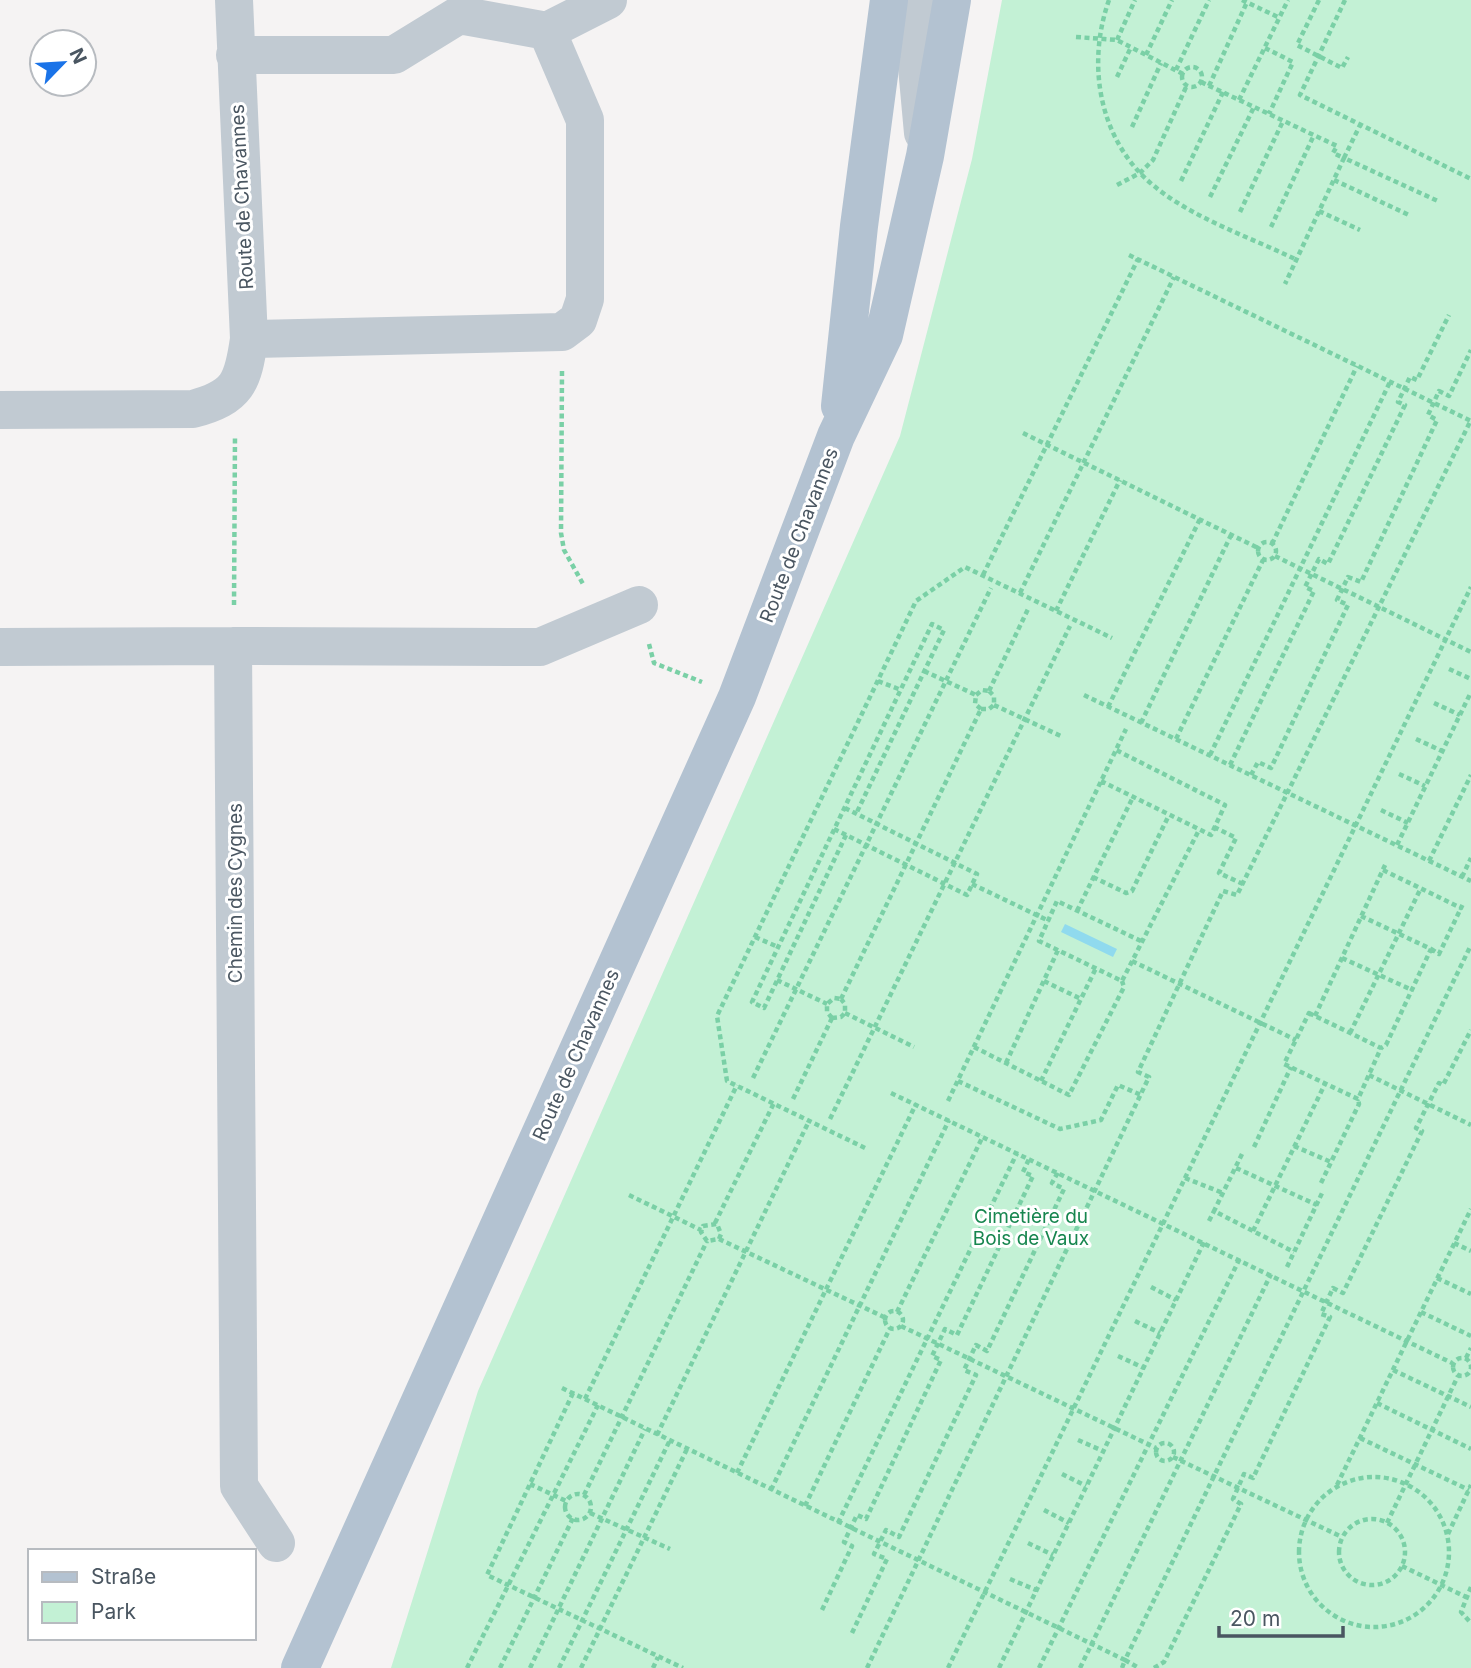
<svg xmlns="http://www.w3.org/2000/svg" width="1471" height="1668" viewBox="0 0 1471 1668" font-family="Inter,sans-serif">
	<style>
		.green { fill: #c3f1d5 }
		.water { fill: #90daee }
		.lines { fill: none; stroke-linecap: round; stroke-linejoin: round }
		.path { stroke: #7ad0a6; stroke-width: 4.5; stroke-dasharray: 5 3.5; stroke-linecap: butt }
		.minor { stroke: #c1cad2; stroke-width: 38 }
		.major { stroke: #b3c2d1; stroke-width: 38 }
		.labels { text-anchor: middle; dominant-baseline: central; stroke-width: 6; stroke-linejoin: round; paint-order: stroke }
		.street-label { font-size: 19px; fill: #4a5661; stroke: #fff }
		.park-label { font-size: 19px; fill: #17864f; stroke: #fff }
	</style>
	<rect width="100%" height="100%" fill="#f5f3f3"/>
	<path class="green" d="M 1002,0 L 1471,0 L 1471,1668 L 391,1668 L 478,1391 L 900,436 L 972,159 Z"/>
	<path class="water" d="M 1065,924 L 1117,949 L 1113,957 L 1061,932 Z"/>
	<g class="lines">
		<path class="path" d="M 1109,0 C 1086,65 1099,141 1154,186 C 1194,219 1250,237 1297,260
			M 1242,0 L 1280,18
			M 1319,0 L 1297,45 L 1342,68 L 1348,57
			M 1345,0 L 1300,95 L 1471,179
			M 1076,37 L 1117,40 L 1183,74
			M 1117,40 L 1135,0
			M 1265,48 L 1293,62 L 1269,114
			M 1146,55 L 1172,0
			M1182 77a10 10 0 1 1 20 0a10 10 0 1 1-20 0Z
			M 1176,70 L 1209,0
			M 1117,77 L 1131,47
			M 1201,82 L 1337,146 L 1333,153 L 1344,158 L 1285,284
			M 1209,86 L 1247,2
			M 1239,100 L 1288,0
			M 1361,123 L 1344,158 L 1440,202
			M 1132,127 L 1161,63
			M 1334,180 L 1409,215
			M 1181,181 L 1223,92
			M 1117,185 L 1140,173 L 1153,160 L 1187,85
			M 1210,197 L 1254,107
			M 1319,211 L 1360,230
			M 1240,212 L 1283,121
			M 1271,227 L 1314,135
			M 1129,255 L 1471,421
			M 562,371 L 561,533 L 564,550 L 583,584
			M 1023,433 L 1258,548
			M1258 551a9 9 0 1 1 18 0a9 9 0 1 1-18 0Z
			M 1272,544 L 1357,366
			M 1275,556 L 1471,652
			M 983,575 L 1138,259
			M 1020,593 L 1174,277
			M 234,605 L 235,435
			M 1056,611 L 1120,480
			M 649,644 L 654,663 L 702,682
			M 1449,669 L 1471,679
			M 924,671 L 976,695
			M 878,681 L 901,690
			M 989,691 L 1029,607
			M 1084,695 L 1471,881
			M 1434,703 L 1460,715
			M 994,705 L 1063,737
			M 1108,707 L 1200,519
			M 981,709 L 975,704 L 976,695 L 982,690 L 989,691
			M 981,709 L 989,709 L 994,705 L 994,696 L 989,691
			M 1141,723 L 1231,535
			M 1176,739 L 1263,560
			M 1416,739 L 1442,751
			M 1210,755 L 1390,382
			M 1230,765 L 1314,591 L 1305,587 L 1319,559 L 1328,564 L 1405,405 L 1398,402 L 1410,377 L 1417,380 L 1449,315
			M 1399,774 L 1425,786
			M 1251,775 L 1258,762 L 1271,768 L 1348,605 L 1337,600 L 1348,577 L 1361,582 L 1437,420 L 1428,415 L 1439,391 L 1449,396 L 1471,350
			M 1101,781 L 1211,835 L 1225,805 L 1116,750
			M 1381,810 L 1408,823
			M 1214,827 L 1236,838 L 1219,873 L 1243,884
			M 834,829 L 967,895 L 977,874 L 845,808
			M 846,835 L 764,1008 L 752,1002 L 932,624 L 944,630 L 856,814
			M 1397,845 L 1471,692
			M 1429,861 L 1471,775
			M 1383,870 L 1461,908 L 1464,902
			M 1093,877 L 1126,893 L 1132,891 L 1169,815
			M 1462,877 L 1471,858
			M 972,884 L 1049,921
			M 1077,911 L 1133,797
			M 1361,916 L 1431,949 L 1386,1045 L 1381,1048
			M 755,937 L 778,947
			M 1141,941 L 1057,901 L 1039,941 L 1122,981 L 1199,830
			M 1431,949 L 1439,954 L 1461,908
			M 1342,958 L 1412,990
			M 1132,961 L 1296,1040
			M 777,980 L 827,1004
			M 1044,981 L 1081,999
			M 841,999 L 981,709
			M 845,1013 L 914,1047
			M 1309,1013 L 1381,1048 L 1358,1099 L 1284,1064 Z
			M 1315,1016 L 1386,863
			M 832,1018 L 827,1012 L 827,1004 L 834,998 L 841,999
			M 832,1018 L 841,1017 L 845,1013 L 845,1004 L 841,999
			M 1350,1033 L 1421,888
			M 974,1047 L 1069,1095 L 1124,987 L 1122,981
			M 1006,1063 L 1058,950
			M 1369,1075 L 1471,1125
			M 753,1078 L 991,588
			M 958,1081 L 1060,1129 L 1101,1120 L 1118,1085 L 1141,1095
			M 1041,1081 L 1096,968
			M 891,1093 L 1452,1363
			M 793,1099 L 832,1018
			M 948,1101 L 1126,729
			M 830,1119 L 1070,626
			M 1294,1146 L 1331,1162
			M 1254,1147 L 1291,1067
			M 865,1148 L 727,1081 L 717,1016 L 916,601 L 965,567 L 1112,638
			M 1242,1154 L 1214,1211 L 1294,1252
			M 1236,1168 L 1317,1205
			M 1185,1178 L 1223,1193
			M 1321,1183 L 1359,1104 L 1358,1099
			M 629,1195 L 701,1230
			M 1209,1221 L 1214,1211
			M 715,1223 L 774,1103
			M 1253,1231 L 1325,1084
			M 719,1239 L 721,1234 L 717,1224 L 703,1226 L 701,1232 L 707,1241 L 719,1239 L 886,1318
			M 1454,1243 L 1471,1251
			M 1287,1267 L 1323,1191
			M 1437,1278 L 1471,1294
			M 1151,1287 L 1176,1300
			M885 1320a9 9 0 1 1 18 0a9 9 0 1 1-18 0Z
			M 897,1312 L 983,1136
			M 1421,1312 L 1471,1336
			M 1135,1321 L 1160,1333
			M 901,1326 L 1156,1448
			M 1118,1356 L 1144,1368
			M1453 1367a9 9 0 1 1 18 0a9 9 0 1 1-18 0Z
			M 1466,1358 L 1471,1348
			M 1393,1370 L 1471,1407
			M 562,1388 L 1125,1660 L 1471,945
			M 573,1393 L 487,1575 L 683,1668
			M 585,1399 L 737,1085
			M 1377,1403 L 1471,1449
			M 657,1435 L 809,1121
			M 1360,1438 L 1469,1490
			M 1078,1440 L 1103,1451
			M1156 1452a9 9 0 1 1 18 0a9 9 0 1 1-18 0Z
			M 1173,1457 L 1342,1537
			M 737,1473 L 916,1104
			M 1062,1474 L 1086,1486
			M1299 1552a75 75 0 1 1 150 0a75 75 0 1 1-150 0Z
			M 530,1484 L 566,1501
			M 1337,1485 L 1471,1209
			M 771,1490 L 949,1120
			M565 1507a13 13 0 1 1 26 0a13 13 0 1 1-26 0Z
			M 584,1495 L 707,1241
			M 805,1506 L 890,1328
			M 1044,1510 L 1069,1523
			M 590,1513 L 670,1549
			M1339 1552a33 33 0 1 1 66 0a33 33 0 1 1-66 0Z
			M 838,1523 L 1017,1153
			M 1387,1523 L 1458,1376
			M 1448,1534 L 1471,1485
			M 1028,1543 L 1053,1555
			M 1402,1566 L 1466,1597
			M 1010,1579 L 1036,1590
			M 1471,1587 L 1461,1612 L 1471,1623
			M 822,1610 L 852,1546 L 844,1542 L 857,1515 L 866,1519 L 941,1360 L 932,1356 L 945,1329 L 957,1335 L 1033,1176 L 1023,1172 L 1029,1159
			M 852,1633 L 887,1559 L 874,1554 L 886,1530 L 899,1537 L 976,1375 L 964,1370 L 976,1345 L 987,1351 L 1064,1189 L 1052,1183 L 1058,1172
			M 467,1668 L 598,1405
			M 500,1668 L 573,1518
			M 530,1668 L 645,1429
			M 559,1668 L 670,1440
			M 581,1668 L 687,1449
			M 653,1668 L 658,1657
			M 867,1668 L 1149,1077 L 1138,1072 L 1223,891 L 1237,895 L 1471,420
			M 948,1668 L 1471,587
			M 999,1668 L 1204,1242
			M 1039,1668 L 1240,1258
			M 1080,1668 L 1271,1274
			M 1122,1668 L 1125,1660 L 1139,1668
			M 1154,1668 L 1164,1662 L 1241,1504 L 1233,1499 L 1244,1474 L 1253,1478 L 1330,1317 L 1321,1314 L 1333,1288 L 1343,1293 L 1422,1131 L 1416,1128 L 1439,1083 L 1443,1085 L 1471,1030"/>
		<path class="minor" d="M 235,55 L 394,55 L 459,15 L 547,31
			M 923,133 L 916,56 L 925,0
			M 249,339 L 562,332 L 578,320 L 585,299 L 585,120 L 547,31 L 608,0
			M 0,410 L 193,409 C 238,397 243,382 249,339 L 234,0
			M 0,647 L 233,646
			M 276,1543 L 239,1486 L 233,646 L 540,647 L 639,605"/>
		<path class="major" d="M 840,406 L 859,226 L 889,0
			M 300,1668 L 737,697 L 836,436 L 884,335 L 925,156 L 952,0"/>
	</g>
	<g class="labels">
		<g class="street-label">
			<text transform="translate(242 197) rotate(-93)">Route de Chavannes</text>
			<text transform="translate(799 535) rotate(-69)">Route de Chavannes</text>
			<text transform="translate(235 893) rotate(-90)">Chemin des Cygnes</text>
			<text transform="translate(576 1055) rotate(-66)">Route de Chavannes</text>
		</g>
		<g class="park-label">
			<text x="1031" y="1216">Cimetière du<tspan x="1031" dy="22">Bois de Vaux</tspan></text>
		</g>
	</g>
	<rect x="28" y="1549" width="228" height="91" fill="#ffffff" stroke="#b7bbc0" stroke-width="2"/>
	<rect x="42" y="1572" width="35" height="10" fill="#b3c2d1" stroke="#b7bbc0" stroke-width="2"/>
	<text x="91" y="1584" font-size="21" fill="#4a5661">Straße</text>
	<rect x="42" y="1602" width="35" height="21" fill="#c3f1d5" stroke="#b7bbc0" stroke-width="2"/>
	<text x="91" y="1619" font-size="21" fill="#4a5661">Park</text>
	<g transform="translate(63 63) rotate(65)"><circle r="33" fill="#ffffff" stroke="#b7bbc0" stroke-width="2"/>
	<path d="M0-5L12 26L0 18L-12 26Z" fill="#1a73e8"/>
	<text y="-10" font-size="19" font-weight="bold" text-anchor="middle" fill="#4a5661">N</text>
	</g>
	<path d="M1219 1626v10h124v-10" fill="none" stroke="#4a5661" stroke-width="3.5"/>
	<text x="1230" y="1626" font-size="21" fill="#4a5661" stroke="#ffffff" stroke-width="5" paint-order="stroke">20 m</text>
</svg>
